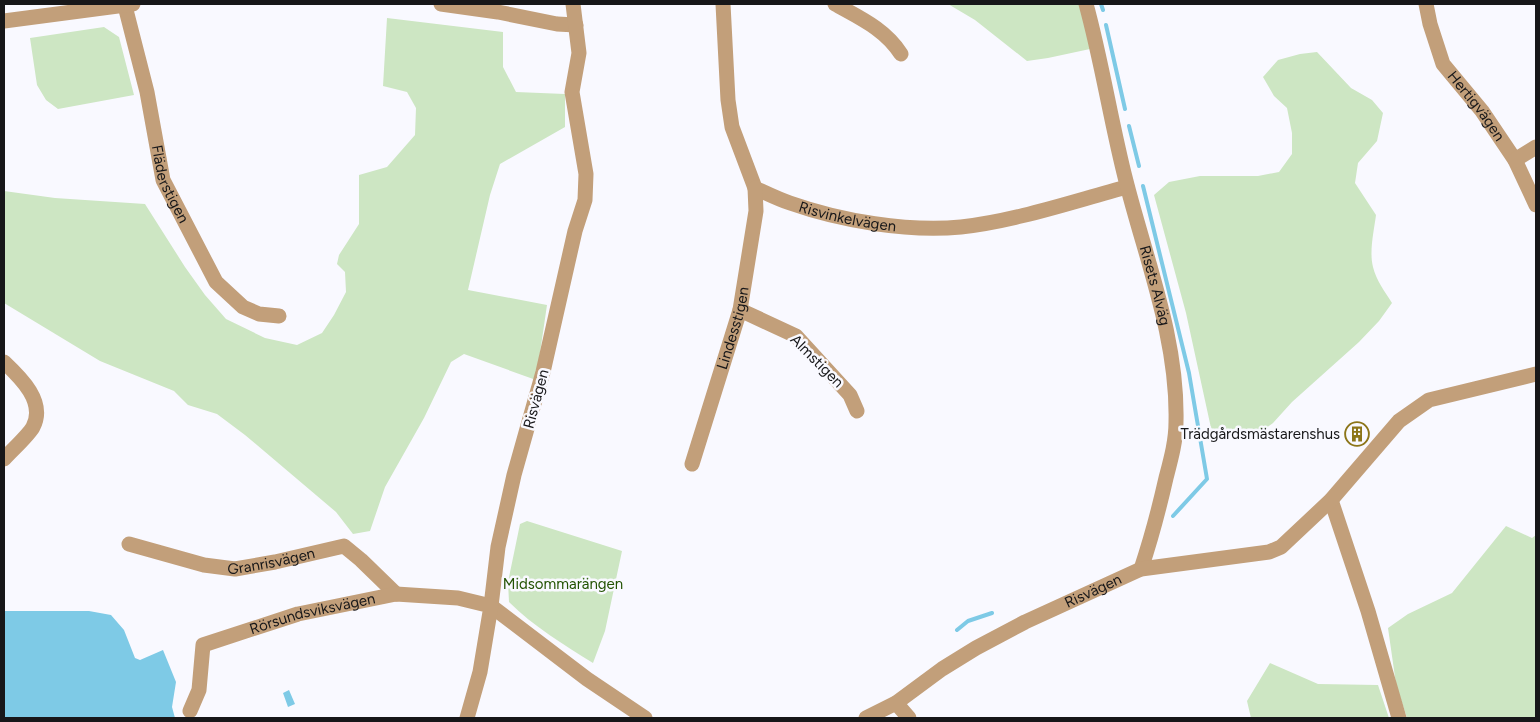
<svg xmlns="http://www.w3.org/2000/svg" width="1540" height="722" viewBox="0 0 1540 722" font-family="Figtree,sans-serif">
	<style>
		.green { fill: #cde6c3 }
		.water { fill: #7ecae6 }
		.lines { fill: none; stroke-linecap: round; stroke-linejoin: round }
		.stream { stroke: #7ecae6; stroke-width: 4 }
		.minor { stroke: #c29f7a; stroke-width: 15 }
		.labels { text-anchor: middle; dominant-baseline: central; stroke-width: 5; stroke-linejoin: round; paint-order: stroke }
		.street-label { font-size: 15px; fill: #171719; stroke: #f9f9ff }
		.poi-label { font-size: 15px; fill: #171719; stroke: #f9f9ff; text-anchor: end }
		.park-label { font-size: 15px; fill: #225202; stroke: #f9f9ff }
	</style>
	<rect width="100%" height="100%" fill="#f9f9ff"/>
	<path class="green" d="M 948,4 L 1084,4 L 1090,49 L 1048,58 L 1027,61 L 975,20 Z
		M 387,18 L 503,32 L 503,67 L 516,92 L 565,94 L 565,127 L 500,164 L 490,195 L 468,290 L 547,305 L 536,380 L 464,354 L 451,362 L 424,418 L 385,487 L 370,531 L 353,534 L 336,512 L 245,435 L 217,414 L 188,405 L 174,391 L 100,361 L 4,303 L 4,191 L 55,198 L 145,204 L 185,267 L 205,295 L 226,319 L 265,338 L 297,345 L 322,333 L 334,315 L 346,292 L 345,272 L 337,264 L 339,255 L 359,224 L 359,175 L 387,167 L 415,135 L 416,108 L 407,92 L 383,86 Z
		M 104,27 L 119,37 L 134,95 L 58,109 L 46,100 L 37,85 L 30,38 Z
		M 1317,52 L 1351,88 L 1372,100 L 1383,113 L 1377,141 L 1358,163 L 1355,183 L 1376,215 C 1374,231 1369,251 1373,267 C 1376,280 1385,292 1392,303 L 1379,321 L 1359,342 L 1292,402 L 1273,423 L 1259,433 L 1232,438 L 1211,428 L 1186,313 L 1154,195 L 1169,182 L 1200,176 L 1258,176 L 1279,172 L 1292,154 L 1292,133 L 1287,108 L 1274,96 L 1263,77 L 1278,60 L 1300,54 Z
		M 527,521 L 622,551 L 605,631 L 593,663 C 564,645 533,626 509,602 L 508,582 L 520,524 Z
		M 1506,526 L 1532,538 L 1536,535 L 1536,718 L 1407,718 L 1396,684 L 1388,628 L 1408,614 L 1452,593 Z
		M 1270,663 L 1318,684 L 1378,685 L 1389,718 L 1251,718 L 1247,701 Z"/>
	<path class="water" d="M 4,611 L 89,611 L 111,615 L 124,630 L 135,658 L 140,660 L 163,650 L 176,682 L 172,707 L 175,718 L 4,718 Z
		M 289,690 L 295,704 L 288,707 L 283,693 Z"/>
	<g class="lines">
		<path class="stream" d="M 1101,4 L 1103,10
			M 1106,25 L 1125,109
			M 1129,126 L 1139,166
			M 1143,186 L 1189,373 L 1207,479 L 1173,516
			M 957,630 L 968,621 L 992,613"/>
		<g class="minor">
			<path d="M 441,4 L 498,12 L 557,24 L 576,25"/>
			<path d="M 573,4 L 579,53 L 572,92 L 586,174 L 585,200 L 575,231 L 543,372 L 514,475 L 498,547 L 491,606 L 587,679 L 645,718"/>
			<path id="s1" d="M 723,4 L 728,100 L 732,127 L 755,188 C 766,193 778,199 790,203 C 841,221 907,232 961,227 C 1016,221 1074,201 1127,187"/>
			<path d="M 835,4 C 860,18 885,29 901,54"/>
			<path id="s2" d="M 1086,4 C 1102,62 1111,123 1126,181 C 1146,260 1178,339 1176,422 C 1176,441 1171,459 1166,478 C 1159,509 1151,539 1141,569"/>
			<path id="s3" d="M 1426,4 L 1430,24 L 1443,64 L 1482,111 L 1515,160 L 1536,205"/>
			<path id="s4" d="M 125,6 L 147,92 L 163,180 L 216,282 L 243,307 L 259,314 L 279,316"/>
			<path d="M 4,21 L 133,4"/>
			<path d="M 1515,160 L 1536,147"/>
			<path d="M 740,310 L 796,336 L 850,395 L 857,411"/>
			<path d="M 4,362 C 21,378 46,402 33,427 C 28,436 11,451 4,459"/>
			<path id="s5" d="M 692,464 L 740,310 L 756,211 L 755,188"/>
			<path d="M 1331,500 L 1368,611 L 1399,718"/>
			<path id="s6" d="M 129,544 L 204,565 L 235,569 L 275,562 L 344,546 L 361,560 L 396,594"/>
			<path d="M 896,703 L 909,718"/>
			<path id="s7" d="M 190,711 L 199,690 L 203,645 L 298,614 L 396,594 L 458,598 L 491,606 L 480,672 L 467,718"/>
			<path id="s8" d="M 866,718 L 896,703 L 942,669 L 976,648 L 1025,622 L 1141,569 L 1269,552 L 1281,547 L 1331,500 L 1399,421 L 1429,400 L 1536,374"/>
		</g>
	</g>
	<defs>
		<g id="building-ring" transform="scale(1.25)"><circle r="9.5" fill="#f9f9ff" stroke="#8c7519" stroke-width="1.5"/><path d="M-4-6H4V6H1V3H-1V6H-4ZM-2.5-4.3h1.7v1.8h-1.7ZM.8-4.3h1.7v1.8H.8ZM-2.5-1h1.7V.8h-1.7ZM.8-1h1.7V.8H.8Z" fill="#8c7519"/></g>
	</defs>
	<g fill-rule="evenodd">
		<use href="#building-ring" x="1357" y="434"/>
	</g>
	<g class="labels">
		<g class="street-label">
			<text stroke="none"><textPath href="#s3" startOffset="116">Hertigvägen</textPath></text>
			<text stroke="none"><textPath href="#s4" startOffset="184">Fläderstigen</textPath></text>
			<text stroke="none"><textPath href="#s1" startOffset="286">Risvinkelvägen</textPath></text>
			<text stroke="none"><textPath href="#s2" startOffset="290">Risets Alväg</textPath></text>
			<text stroke="none"><textPath href="#s5" startOffset="142">Lindesstigen</textPath></text>
			<text transform="translate(817 361) rotate(45)">Almstigen</text>
			<text transform="translate(536 399) rotate(-75)">Risvägen</text>
			<text stroke="none"><textPath href="#s6" startOffset="146">Granrisvägen</textPath></text>
			<text stroke="none"><textPath href="#s8" startOffset="261">Risvägen</textPath></text>
			<text stroke="none"><textPath href="#s7" startOffset="182">Rörsundsviksvägen</textPath></text>
		</g>
		<g class="poi-label">
			<text x="1340" y="434">Trädgårdsmästarenshus</text>
		</g>
		<g class="park-label">
			<text x="563" y="584">Midsommarängen</text>
		</g>
	</g>
	<rect width="1540" height="722" fill="none" stroke="#171719" stroke-width="10"/>
</svg>
